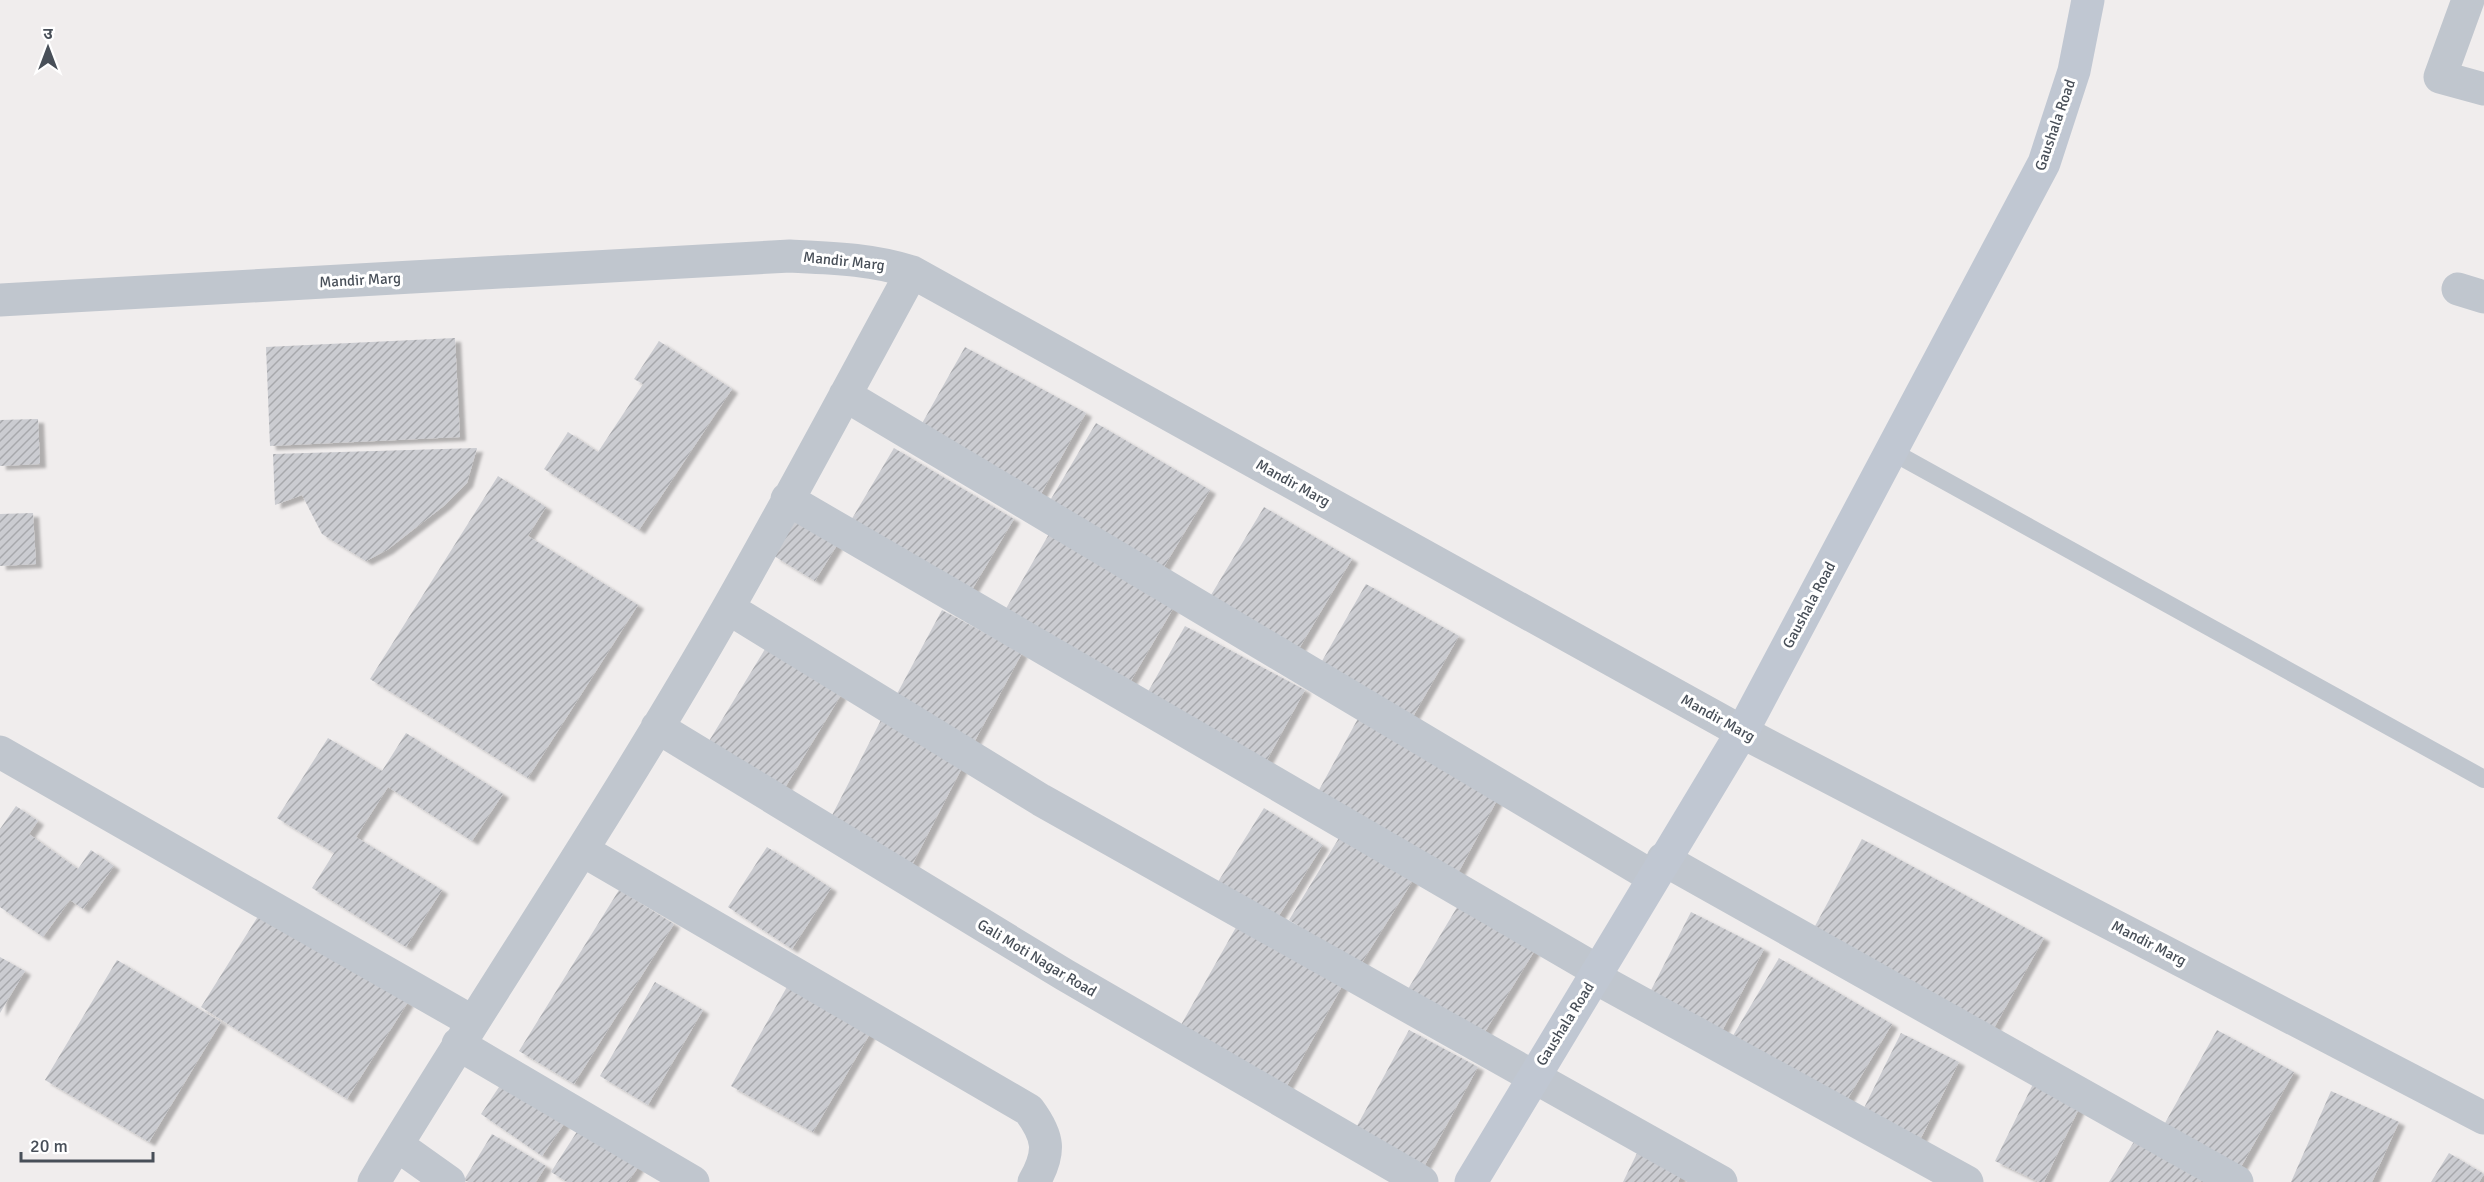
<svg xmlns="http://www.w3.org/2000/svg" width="2484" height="1182" viewBox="0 0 2484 1182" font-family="Signika,'Noto Sans Devanagari',sans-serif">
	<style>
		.building { fill: url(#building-hatch); filter: url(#shadow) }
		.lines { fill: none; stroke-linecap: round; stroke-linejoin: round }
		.lane { stroke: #c0c6ce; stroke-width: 18 }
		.street { stroke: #c0c6ce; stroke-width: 33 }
		.secondary { stroke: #c0c7d2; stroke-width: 33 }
		.labels { text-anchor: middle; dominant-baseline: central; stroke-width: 6; stroke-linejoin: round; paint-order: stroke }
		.street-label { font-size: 15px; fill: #484f58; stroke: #fff }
	</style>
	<defs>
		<pattern id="building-hatch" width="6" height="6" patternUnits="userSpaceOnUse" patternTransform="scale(1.5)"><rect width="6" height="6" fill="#cbccd1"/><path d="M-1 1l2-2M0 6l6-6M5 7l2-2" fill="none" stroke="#a7a8ac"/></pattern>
		<filter id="shadow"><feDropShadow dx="6" dy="4" stdDeviation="1.5" flood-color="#0004"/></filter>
	</defs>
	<rect width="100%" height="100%" fill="#f0eded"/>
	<path class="building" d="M 455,338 L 460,437 L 270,446 L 266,347 Z
		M 659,341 L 732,389 L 639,530 L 544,469 L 568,432 L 598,452 L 643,384 L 634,379 Z
		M 965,347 L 1086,413 L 1037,501 L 916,434 Z
		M 38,419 L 40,464 L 0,466 L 0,420 Z
		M 1096,423 L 1210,490 L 1159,575 L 1045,509 Z
		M 477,448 L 467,483 L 445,505 L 387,550 L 366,561 L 322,534 L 302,495 L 275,505 L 273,454 Z
		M 894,448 L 1014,519 L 967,598 L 847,527 Z
		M 498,476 L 546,507 L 528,536 L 638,605 L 528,778 L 370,679 Z
		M 1264,507 L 1352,559 L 1297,652 L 1208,600 Z
		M 801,511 L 842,537 L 815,581 L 774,556 Z
		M 33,513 L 36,564 L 0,566 L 0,514 Z
		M 1049,534 L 1174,607 L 1129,684 L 1004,612 Z
		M 1366,584 L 1459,636 L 1411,720 L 1318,668 Z
		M 942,610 L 1022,653 L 971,748 L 891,705 Z
		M 1185,626 L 1305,690 L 1266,762 L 1145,697 Z
		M 765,649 L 841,695 L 783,791 L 706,746 Z
		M 1361,713 L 1503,789 L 1456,877 L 1313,801 Z
		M 882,718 L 966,760 L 910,869 L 826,827 Z
		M 406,733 L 503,794 L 472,841 L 388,787 L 356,837 L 442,890 L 406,947 L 312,888 L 334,853 L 277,818 L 328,738 L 382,771 Z
		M 16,806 L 38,821 L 29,834 L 78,869 L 91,850 L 114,866 L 83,909 L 70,900 L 43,937 L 0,907 L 0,829 Z
		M 1264,808 L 1323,845 L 1275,922 L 1216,885 Z
		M 1342,833 L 1415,877 L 1361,964 L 1289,920 Z
		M 1862,839 L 2044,938 L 1989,1037 L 1808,939 Z
		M 767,847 L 831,888 L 792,949 L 728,907 Z
		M 619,890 L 674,924 L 574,1084 L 519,1051 Z
		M 1459,904 L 1535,950 L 1483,1035 L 1408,989 Z
		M 262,910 L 408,1002 L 347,1099 L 201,1007 Z
		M 1691,912 L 1764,949 L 1720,1035 L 1647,998 Z
		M 1239,922 L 1345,981 L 1284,1091 L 1177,1032 Z
		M 0,957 L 25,971 L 0,1013 Z
		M 1779,958 L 1892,1024 L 1844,1105 L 1731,1039 Z
		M 117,960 L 221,1022 L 149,1142 L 45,1080 Z
		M 655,982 L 703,1010 L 648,1105 L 600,1076 Z
		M 788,985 L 871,1032 L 813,1132 L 731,1086 Z
		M 1409,1030 L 1478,1067 L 1420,1174 L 1351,1137 Z
		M 2217,1030 L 2294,1072 L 2237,1174 L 2160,1132 Z
		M 1901,1033 L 1959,1062 L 1920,1140 L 1862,1112 Z
		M 505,1078 L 566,1121 L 542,1156 L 481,1114 Z
		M 2035,1080 L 2082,1102 L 2044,1182 L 2039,1182 L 1995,1161 Z
		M 2331,1091 L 2399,1122 L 2372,1182 L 2291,1182 Z
		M 580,1127 L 639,1166 L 628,1182 L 567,1182 L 551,1172 Z
		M 492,1134 L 546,1166 L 536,1182 L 468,1182 L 464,1180 Z
		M 2135,1140 L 2204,1182 L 2109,1182 Z
		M 1638,1151 L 1682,1173 L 1678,1182 L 1623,1182 Z
		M 2449,1153 L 2484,1174 L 2479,1182 L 2431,1182 Z"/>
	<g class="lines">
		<path class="lane" d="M 1891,451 L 2484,779"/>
		<path class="street" d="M 2468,0 L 2440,77 L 2484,89
			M 2458,289 L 2484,297
			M 0,300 L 790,256 C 832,258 872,259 912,272 L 1742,732 L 2484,1118
			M 845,395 L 1653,877
			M 787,499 L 1598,971
			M 728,608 L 1041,800 L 1721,1182
			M 657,727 L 1065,975 L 1422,1182
			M 0,752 L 473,1022
			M 582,850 L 1029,1110 C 1049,1137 1051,1152 1034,1182
			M 1663,859 L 2237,1182
			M 1594,977 L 1967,1182
			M 458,1044 L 693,1182
			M 397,1145 L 449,1182
			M 374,1182 C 491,989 617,803 728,608 C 791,497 851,384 912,272"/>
		<path class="secondary" d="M 1471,1182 L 1742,732 L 2044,163 L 2074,71 L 2088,0"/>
	</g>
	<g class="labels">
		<g class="street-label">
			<text transform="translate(2055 125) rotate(-71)">Gaushala Road</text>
			<text transform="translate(844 261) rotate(6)">Mandir Marg</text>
			<text transform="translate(360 280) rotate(-3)">Mandir Marg</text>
			<text transform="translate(1293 483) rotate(29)">Mandir Marg</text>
			<text transform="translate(1809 605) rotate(-62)">Gaushala Road</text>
			<text transform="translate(1718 718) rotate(29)">Mandir Marg</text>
			<text transform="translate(2149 943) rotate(27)">Mandir Marg</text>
			<text transform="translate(1037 958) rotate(31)">Gali Moti Nagar Road</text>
			<text transform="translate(1565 1024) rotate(-58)">Gaushala Road</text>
		</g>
	</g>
	<g transform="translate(48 48)" stroke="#ffffff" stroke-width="4.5" paint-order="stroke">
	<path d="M0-4.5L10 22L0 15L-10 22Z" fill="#484f58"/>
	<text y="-9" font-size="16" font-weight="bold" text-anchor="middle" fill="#484f58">उ</text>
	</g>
	<path d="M21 1152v9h132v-9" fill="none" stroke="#484f58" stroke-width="3"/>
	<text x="30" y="1152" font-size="18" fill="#484f58" stroke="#ffffff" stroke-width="4.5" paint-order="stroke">20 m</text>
</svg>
